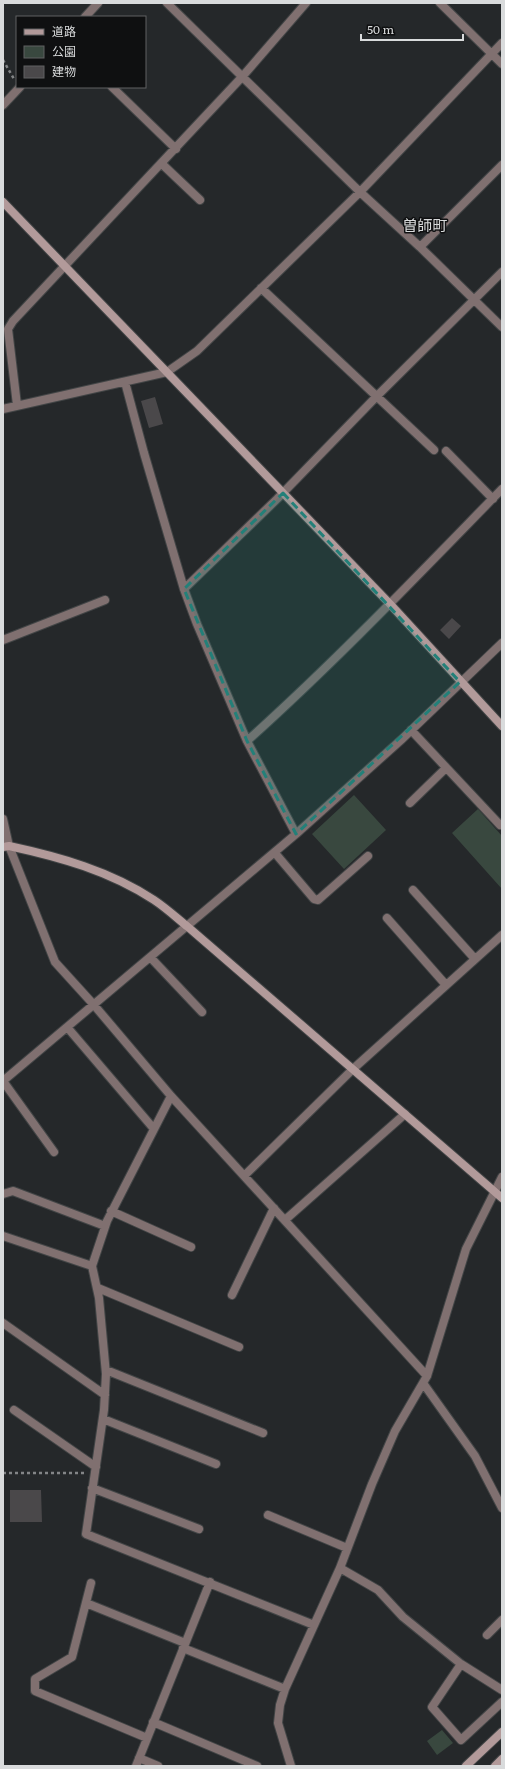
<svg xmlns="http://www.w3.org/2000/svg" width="505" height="1769" viewBox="0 0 505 1769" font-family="Literata,'Noto Sans JP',serif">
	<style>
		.green { fill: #39483f }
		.building { fill: #4a484a }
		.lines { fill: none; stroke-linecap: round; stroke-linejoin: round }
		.street-casing { stroke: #424546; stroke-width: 10 }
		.secondary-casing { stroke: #424546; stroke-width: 10 }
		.path { stroke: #838587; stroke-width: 2.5; stroke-dasharray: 3 3; stroke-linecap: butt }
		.street { stroke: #807070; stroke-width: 8 }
		.secondary { stroke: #b29a9a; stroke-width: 8 }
		.marked { fill: #238079; fill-opacity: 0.2; stroke: #238079; stroke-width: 3; stroke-dasharray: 8 5; stroke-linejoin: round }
		.labels { text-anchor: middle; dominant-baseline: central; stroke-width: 3; stroke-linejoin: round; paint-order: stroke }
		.quarter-label { font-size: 15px; fill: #d9dbdc; stroke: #0f1011 }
	</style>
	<rect width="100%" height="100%" fill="#25282a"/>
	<path class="green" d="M 354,795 L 386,830 L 344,869 L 312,834 Z
		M 478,809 L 502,836 L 502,889 L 452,833 Z
		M 442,1730 L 453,1743 L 437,1755 L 427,1741 Z"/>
	<path class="building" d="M 155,397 L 163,424 L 149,428 L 141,401 Z
		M 452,618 L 461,626 L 449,639 L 440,630 Z
		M 10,1490 L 41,1490 L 42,1522 L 10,1522 Z"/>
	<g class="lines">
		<g class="street-casing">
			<path id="street" d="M 167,3 L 360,192 L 420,247 L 502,327
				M 440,3 L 502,64
				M 85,17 L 98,3
				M 112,87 L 176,149
				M 3,105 L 20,87
				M 162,164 L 200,200
				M 420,247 L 502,165
				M 261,288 L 434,450
				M 125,382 L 144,453 L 184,589 L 197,624 L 247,741 L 296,834
				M 17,405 L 8,329 L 13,321 L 242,77 L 306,3
				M 3,409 L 167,372 L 197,351 L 360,192 L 502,43
				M 446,451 L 493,499
				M 184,589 L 277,499 L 377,396 L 502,272
				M 3,640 L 105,600
				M 411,730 L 500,825
				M 247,741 C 336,661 419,574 502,489
				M 410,803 L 446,768
				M 3,819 L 9,846 L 55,962 L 94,1005 L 171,1096 L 427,1376
				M 275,853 L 314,899 L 318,900 L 368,856
				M 413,890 L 475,959
				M 387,918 L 446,985
				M 151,958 L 202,1012
				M 67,1027 L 154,1129
				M 3,1081 L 296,834 L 401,740 L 502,643
				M 3,1081 L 54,1152
				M 171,1096 L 107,1221 L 92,1266 L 99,1298 L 106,1374 L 104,1410 L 86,1534 L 314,1625
				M 244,1176 L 353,1069 L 502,935
				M 3,1194 L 13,1191 L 105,1226
				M 111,1211 L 191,1247
				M 285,1220 L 405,1114
				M 3,1236 L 92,1266
				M 98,1288 L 239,1347
				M 232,1295 L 274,1208
				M 3,1323 L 105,1395
				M 106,1370 L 263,1433
				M 423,1383 L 475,1456 L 502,1508
				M 14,1410 L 96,1467
				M 103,1419 L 216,1464
				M 92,1488 L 199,1529
				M 268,1515 L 347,1548
				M 340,1568 L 378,1590 L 403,1617 L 461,1664 L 502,1690
				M 91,1583 L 72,1657 L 35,1679 L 35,1691 L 147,1738
				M 86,1603 L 185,1643
				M 487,1635 L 502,1620
				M 183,1648 L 285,1689
				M 461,1664 L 432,1707 L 461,1740 L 502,1702
				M 153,1722 L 257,1766
				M 139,1758 L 158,1766
				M 136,1766 L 210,1582
				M 291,1766 L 278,1723 L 280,1705 L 285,1689 L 340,1568 L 372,1484 L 395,1431 L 427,1376 L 466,1249 L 502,1177"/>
		</g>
		<g class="secondary-casing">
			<path id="secondary" d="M 3,202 L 390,604 L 502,726
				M 3,847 L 9,846 C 60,857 110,871 154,900 C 166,908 177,918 188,927 L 502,1198
				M 466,1766 L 502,1732
				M 495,1766 L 502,1759"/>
		</g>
		<path class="path" d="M 3,60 L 14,79
			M 3,1473 L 84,1473"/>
		<use href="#street" class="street"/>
		<use href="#secondary" class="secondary"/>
	</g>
	<path class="marked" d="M 283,493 L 460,682 L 296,834 L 247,741 L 184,589 Z"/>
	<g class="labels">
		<g class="quarter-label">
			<text x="425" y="224">曽師町</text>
		</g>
	</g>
	<rect width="505" height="1769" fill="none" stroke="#d9dbdc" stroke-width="8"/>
	<rect x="16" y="16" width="130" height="72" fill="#0f1011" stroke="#606162"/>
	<rect x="24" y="29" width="20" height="6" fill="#b29a9a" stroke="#606162"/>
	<text x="52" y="36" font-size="12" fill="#d9dbdc">道路</text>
	<rect x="24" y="46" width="20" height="12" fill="#39483f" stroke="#606162"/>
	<text x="52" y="56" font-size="12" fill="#d9dbdc">公園</text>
	<rect x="24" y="66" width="20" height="12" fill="#4a484a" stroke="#606162"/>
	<text x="52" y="76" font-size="12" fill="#d9dbdc">建物</text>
	<path d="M361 34v6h102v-6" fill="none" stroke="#d9dbdc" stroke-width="2"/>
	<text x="367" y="34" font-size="12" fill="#d9dbdc" stroke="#0f1011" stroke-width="3" paint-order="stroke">50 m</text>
</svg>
